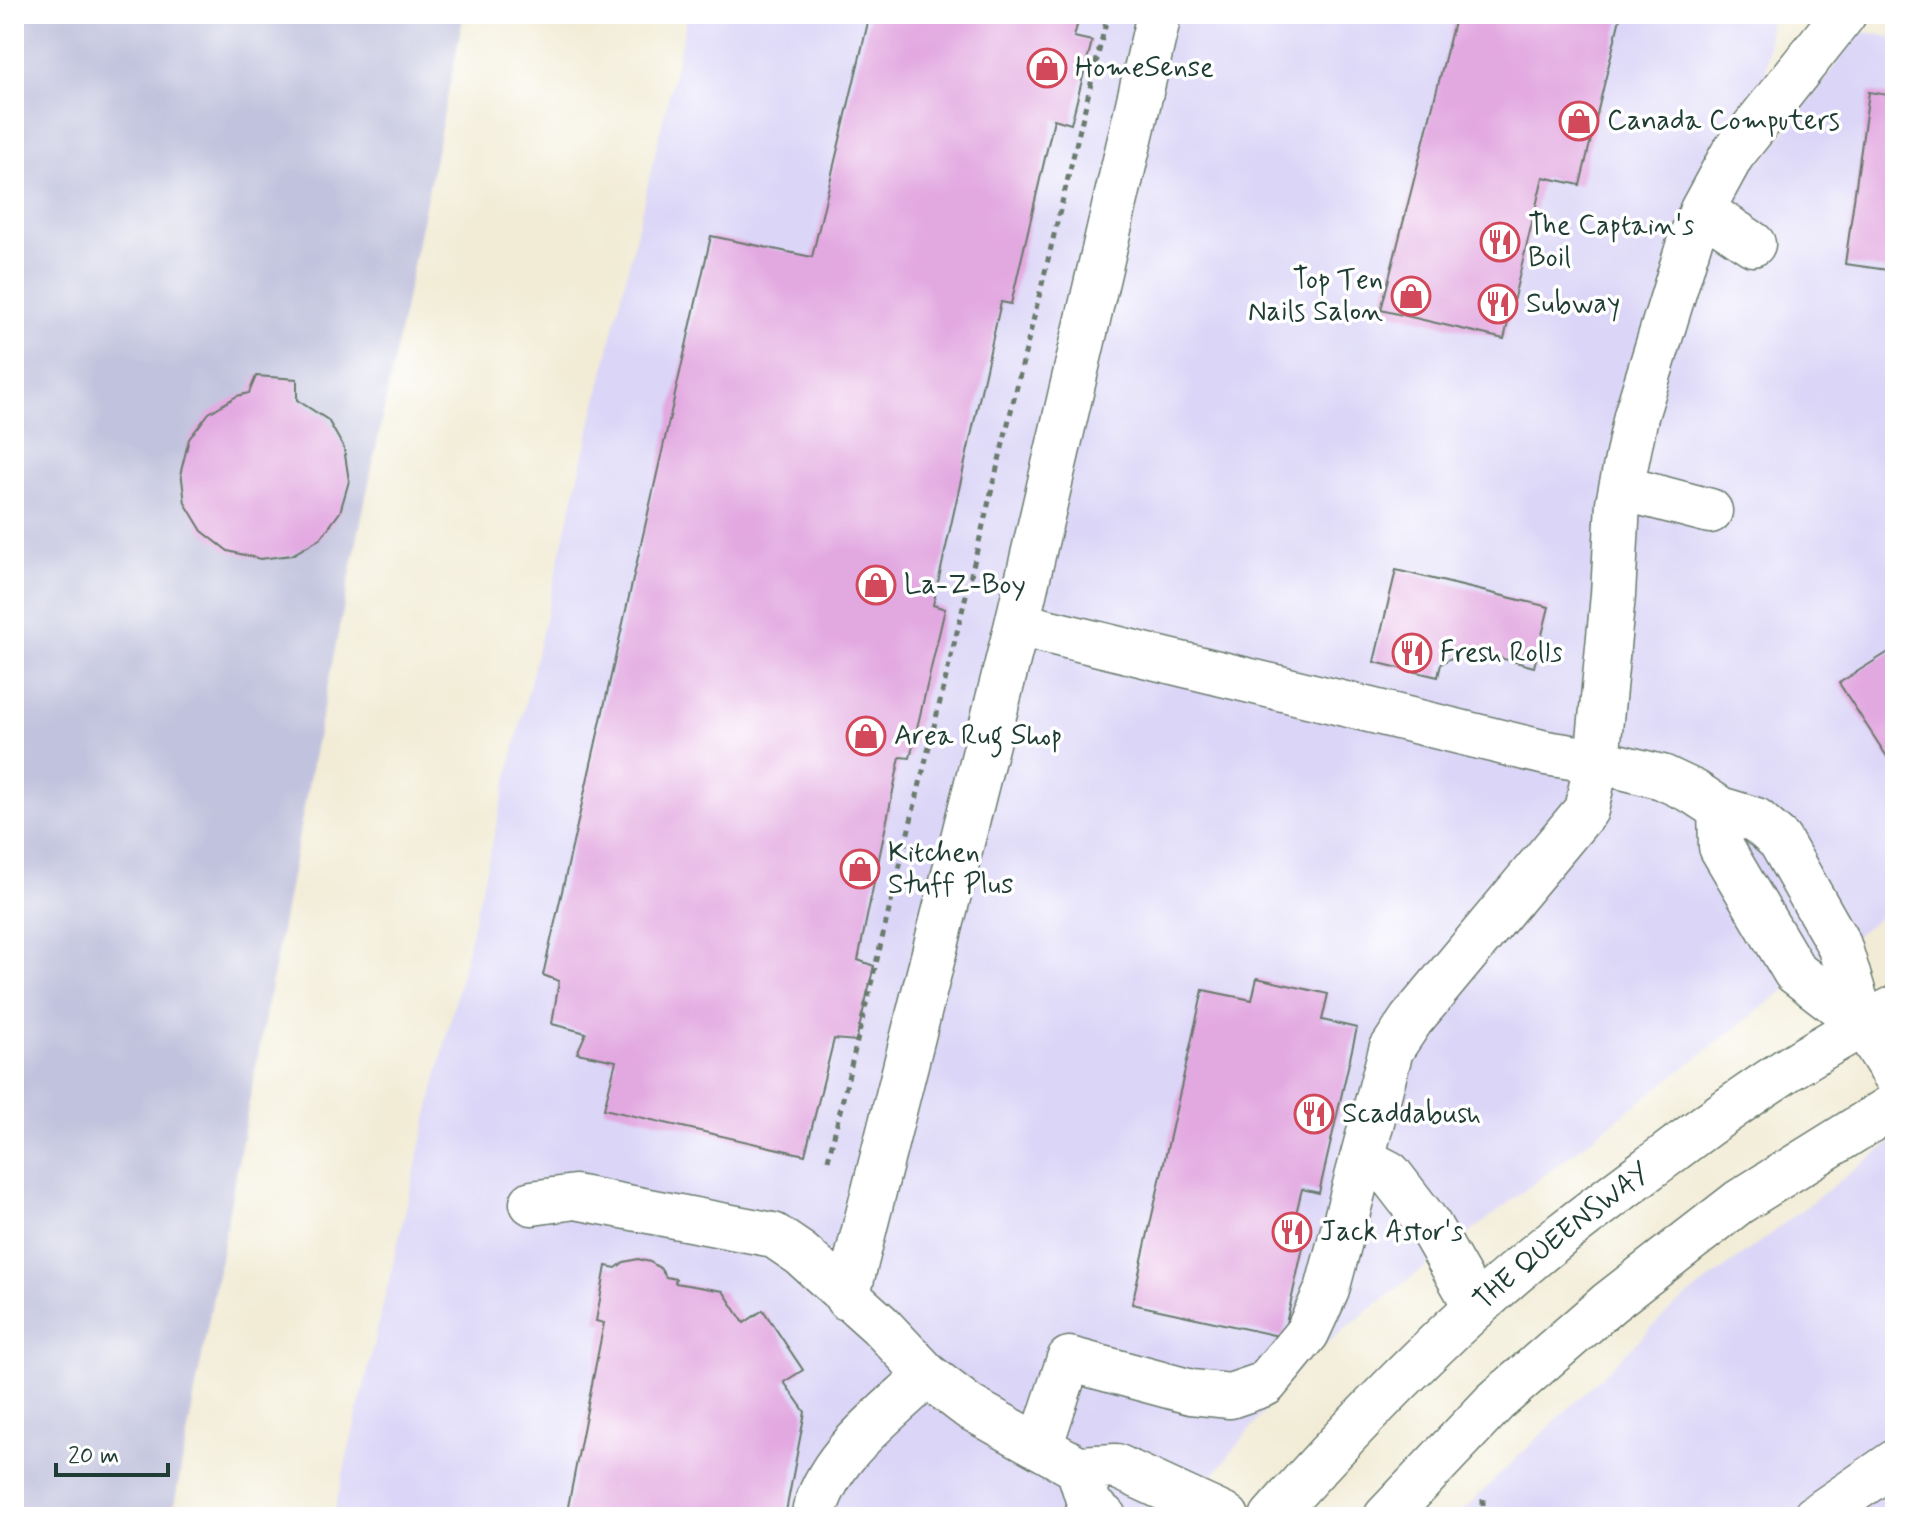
<svg xmlns="http://www.w3.org/2000/svg" width="1909" height="1531" viewBox="0 0 1909 1531" font-family="Mynerve,sans-serif">
	<style>
		.built { fill: #dbd6f7 }
		.industrial { fill: #c1c2dd }
		.building { fill: #e2a8e0 }
		.lines { fill: none; stroke-linecap: round; stroke-linejoin: round }
		.minor-casing { stroke: #697a6d; stroke-width: 47 }
		.major-casing { stroke: #697a6d; stroke-width: 47 }
		.path { stroke: #697a6d; stroke-width: 5; stroke-dasharray: 6 6; stroke-linecap: butt }
		.minor { stroke: #fff; stroke-width: 44 }
		.major { stroke: #fff; stroke-width: 44 }
		.labels { text-anchor: middle; dominant-baseline: central; stroke-width: 7; stroke-linejoin: round; paint-order: stroke }
		.poi-label { font-size: 28px; fill: #1f3d34; stroke: #fff; text-anchor: start }
		.street-label { font-size: 28px; fill: #1f3d34; stroke: #fff }
	</style>
	<rect width="100%" height="100%" fill="#fff"/>
	<filter id="ink" filterUnits="userSpaceOnUse"><feTurbulence type="fractalNoise" baseFrequency=".0125" numOctaves="2"/><feDisplacementMap in="SourceGraphic" scale="16" xChannelSelector="R" yChannelSelector="G"/><feConvolveMatrix kernelMatrix="1 2 1 2 8 2 1 2 1" color-interpolation-filters="sRGB"/></filter>
	<filter id="wash" filterUnits="userSpaceOnUse"><feTurbulence type="fractalNoise" baseFrequency=".006" numOctaves="4" result="noise"/><feDisplacementMap in="SourceGraphic" scale="32" xChannelSelector="R" yChannelSelector="G"/><feGaussianBlur stdDeviation="1.8" result="paint"/><feColorMatrix in="noise" values="0 0 0 0 0 0 0 0 0 0 0 0 0 0 0 0 0 1.4 0 .05"/><feComposite in="paint" operator="in"/></filter>
	<g filter="url(#wash)">
		<rect width="100%" height="100%" fill="#f2ecd6"/>
		<path class="built" d="M 688,14 L 1770,14 L 1761,163 L 1861,31 L 1895,38 L 1895,911 L 1881,916 L 1307,1358 L 1180,1517 L 333,1517 Z
			M 1895,1139 L 1895,1517 L 1456,1517 L 1670,1310 Z"/>
		<path class="industrial" d="M 14,14 L 464,14 L 315,748 L 172,1517 L 14,1517 Z"/>
		<g id="blocks">
			<path class="building" d="M 870,14 L 1080,14 L 1074,37 L 1092,41 L 1071,124 L 1054,119 L 1011,304 L 1001,302 L 933,605 L 945,609 L 910,758 L 900,757 L 858,960 L 874,966 L 856,1041 L 834,1039 L 805,1155 L 604,1109 L 616,1061 L 577,1053 L 586,1033 L 552,1024 L 559,981 L 543,975 L 711,236 L 812,257 Z
				M 1456,14 L 1621,14 L 1580,185 L 1543,177 L 1504,339 L 1381,310 Z
				M 1869,92 L 1895,96 L 1895,271 L 1845,264 Z
				M 256,376 L 297,379 L 297,400 L 328,420 L 344,448 L 349,481 L 340,512 L 321,538 L 292,555 L 260,559 L 228,551 L 202,531 L 185,503 L 181,471 L 189,439 L 209,413 L 237,396 L 249,393 Z
				M 1396,570 L 1549,607 L 1534,667 L 1467,649 L 1441,664 L 1438,677 L 1374,662 Z
				M 1895,648 L 1895,769 L 1839,683 Z
				M 1257,978 L 1328,994 L 1322,1020 L 1357,1028 L 1319,1193 L 1302,1189 L 1294,1222 L 1308,1225 L 1283,1337 L 1132,1304 L 1203,990 L 1252,1000 Z
				M 638,1259 L 650,1262 L 660,1268 L 666,1277 L 676,1279 L 675,1283 L 723,1291 L 744,1323 L 763,1310 L 803,1370 L 784,1382 L 805,1412 L 785,1517 L 566,1517 L 604,1323 L 596,1321 L 606,1266 L 616,1268 L 624,1262 Z"/>
		</g>
	</g>
	<g filter="url(#ink)">
		<use href="#blocks" fill-opacity="0" stroke="#697a6d" stroke-width="2"/>
		<g class="lines">
			<g class="minor-casing">
				<path id="minor" d="M 1702,210 L 1753,244
					M 1622,488 L 1710,511
					M 1017,624 L 1546,753 L 1597,761 L 1662,777 L 1694,792 L 1720,809 L 1756,820 L 1780,841 L 1839,945 L 1863,1024 L 1895,1075
					M 1720,809 L 1721,847 L 1795,972 L 1863,1024
					M 1362,1159 L 1389,1173 L 1429,1225 L 1476,1307
					M 532,1203 L 575,1197 L 773,1235 L 801,1254 L 880,1325 L 927,1375 L 969,1407 L 1078,1468 L 1116,1466 L 1227,1517
					M 847,1298 L 1017,624 L 1157,23 L 1157,14
					M 1040,1447 L 1069,1359 L 1191,1392 L 1230,1396 L 1265,1384 L 1307,1333 L 1327,1290 L 1391,1050 L 1411,1020 L 1586,810 L 1597,761 L 1613,595 L 1618,503 L 1636,416 L 1690,240 L 1702,210 L 1732,155 L 1844,14
					M 1078,1468 L 1090,1506 L 1104,1517
					M 813,1517 C 827,1455 884,1417 927,1375
					M 1815,1517 L 1895,1462"/>
			</g>
			<g class="major-casing">
				<g id="major">
					<path id="s1" d="M 1272,1517 C 1336,1444 1404,1373 1475,1308 C 1533,1254 1597,1207 1660,1160 C 1734,1104 1812,1049 1895,1008"/>
					<path d="M 1386,1517 L 1495,1402 L 1609,1303 L 1739,1202 L 1895,1105"/>
				</g>
			</g>
			<path class="path" d="M 828,1160 L 1108,14
				M 1483,1499 L 1483,1517"/>
			<use href="#minor" class="minor"/>
			<use href="#major" class="major"/>
		</g>
	</g>
	<defs>
		<g id="shop-ring" transform="scale(2)"><circle r="9.5" fill="#fff" stroke="#d1495b" stroke-width="1.5"/><path d="M-5-2.5h2.3a2.7 3.5 0 0 1 5.4 0H5L5.5 6h-11ZM-1.5-2.5h3a1.5 2.3 0 0 0-3 0Z" fill="#d1495b"/></g>
		<g id="restaurant-ring" transform="scale(2)"><circle r="9.5" fill="#fff" stroke="#d1495b" stroke-width="1.5"/><path d="M-5-6h1v4h1v-4h1v4h1v-4h1v5L-1.5 .5V6h-2V.5L-5-1ZM5-6V6H3V1.5H1.5Q1.5-4 5-6Z" fill="#d1495b"/></g>
	</defs>
	<g fill-rule="evenodd">
		<use href="#shop-ring" x="1047" y="68"/>
		<use href="#shop-ring" x="1579" y="121"/>
		<use href="#restaurant-ring" x="1500" y="242"/>
		<use href="#shop-ring" x="1411" y="296"/>
		<use href="#restaurant-ring" x="1498" y="304"/>
		<use href="#shop-ring" x="876" y="585"/>
		<use href="#restaurant-ring" x="1412" y="653"/>
		<use href="#shop-ring" x="866" y="736"/>
		<use href="#shop-ring" x="860" y="869"/>
		<use href="#restaurant-ring" x="1314" y="1114"/>
		<use href="#restaurant-ring" x="1292" y="1232"/>
	</g>
	<g class="labels">
		<g class="poi-label">
			<text x="1075" y="68">HomeSense</text>
			<text x="1607" y="121">Canada Computers</text>
			<text x="1528" y="226">The Captain's<tspan x="1528" dy="32">Boil</tspan></text>
			<text x="1383" y="280" text-anchor="end">Top Ten<tspan x="1383" dy="32">Nails Salon</tspan></text>
			<text x="1526" y="304">Subway</text>
			<text x="904" y="585">La-Z-Boy</text>
			<text x="1440" y="653">Fresh Rolls</text>
			<text x="894" y="736">Area Rug Shop</text>
			<text x="888" y="853">Kitchen<tspan x="888" dy="32">Stuff Plus</tspan></text>
			<text x="1342" y="1114">Scaddabush</text>
			<text x="1320" y="1232">Jack Astor's</text>
		</g>
		<g class="street-label">
			<text stroke="none"><textPath href="#s1" startOffset="404">THE QUEENSWAY</textPath></text>
		</g>
	</g>
	<rect width="1909" height="1531" fill="none" stroke="#fff" stroke-width="48"/>
	<path d="M56 1463v12h112v-12" fill="none" stroke="#1f3d34" stroke-width="4"/>
	<text x="68" y="1463" font-size="24" fill="#1f3d34" stroke="#ffffff" stroke-width="6" paint-order="stroke">20 m</text>
</svg>
